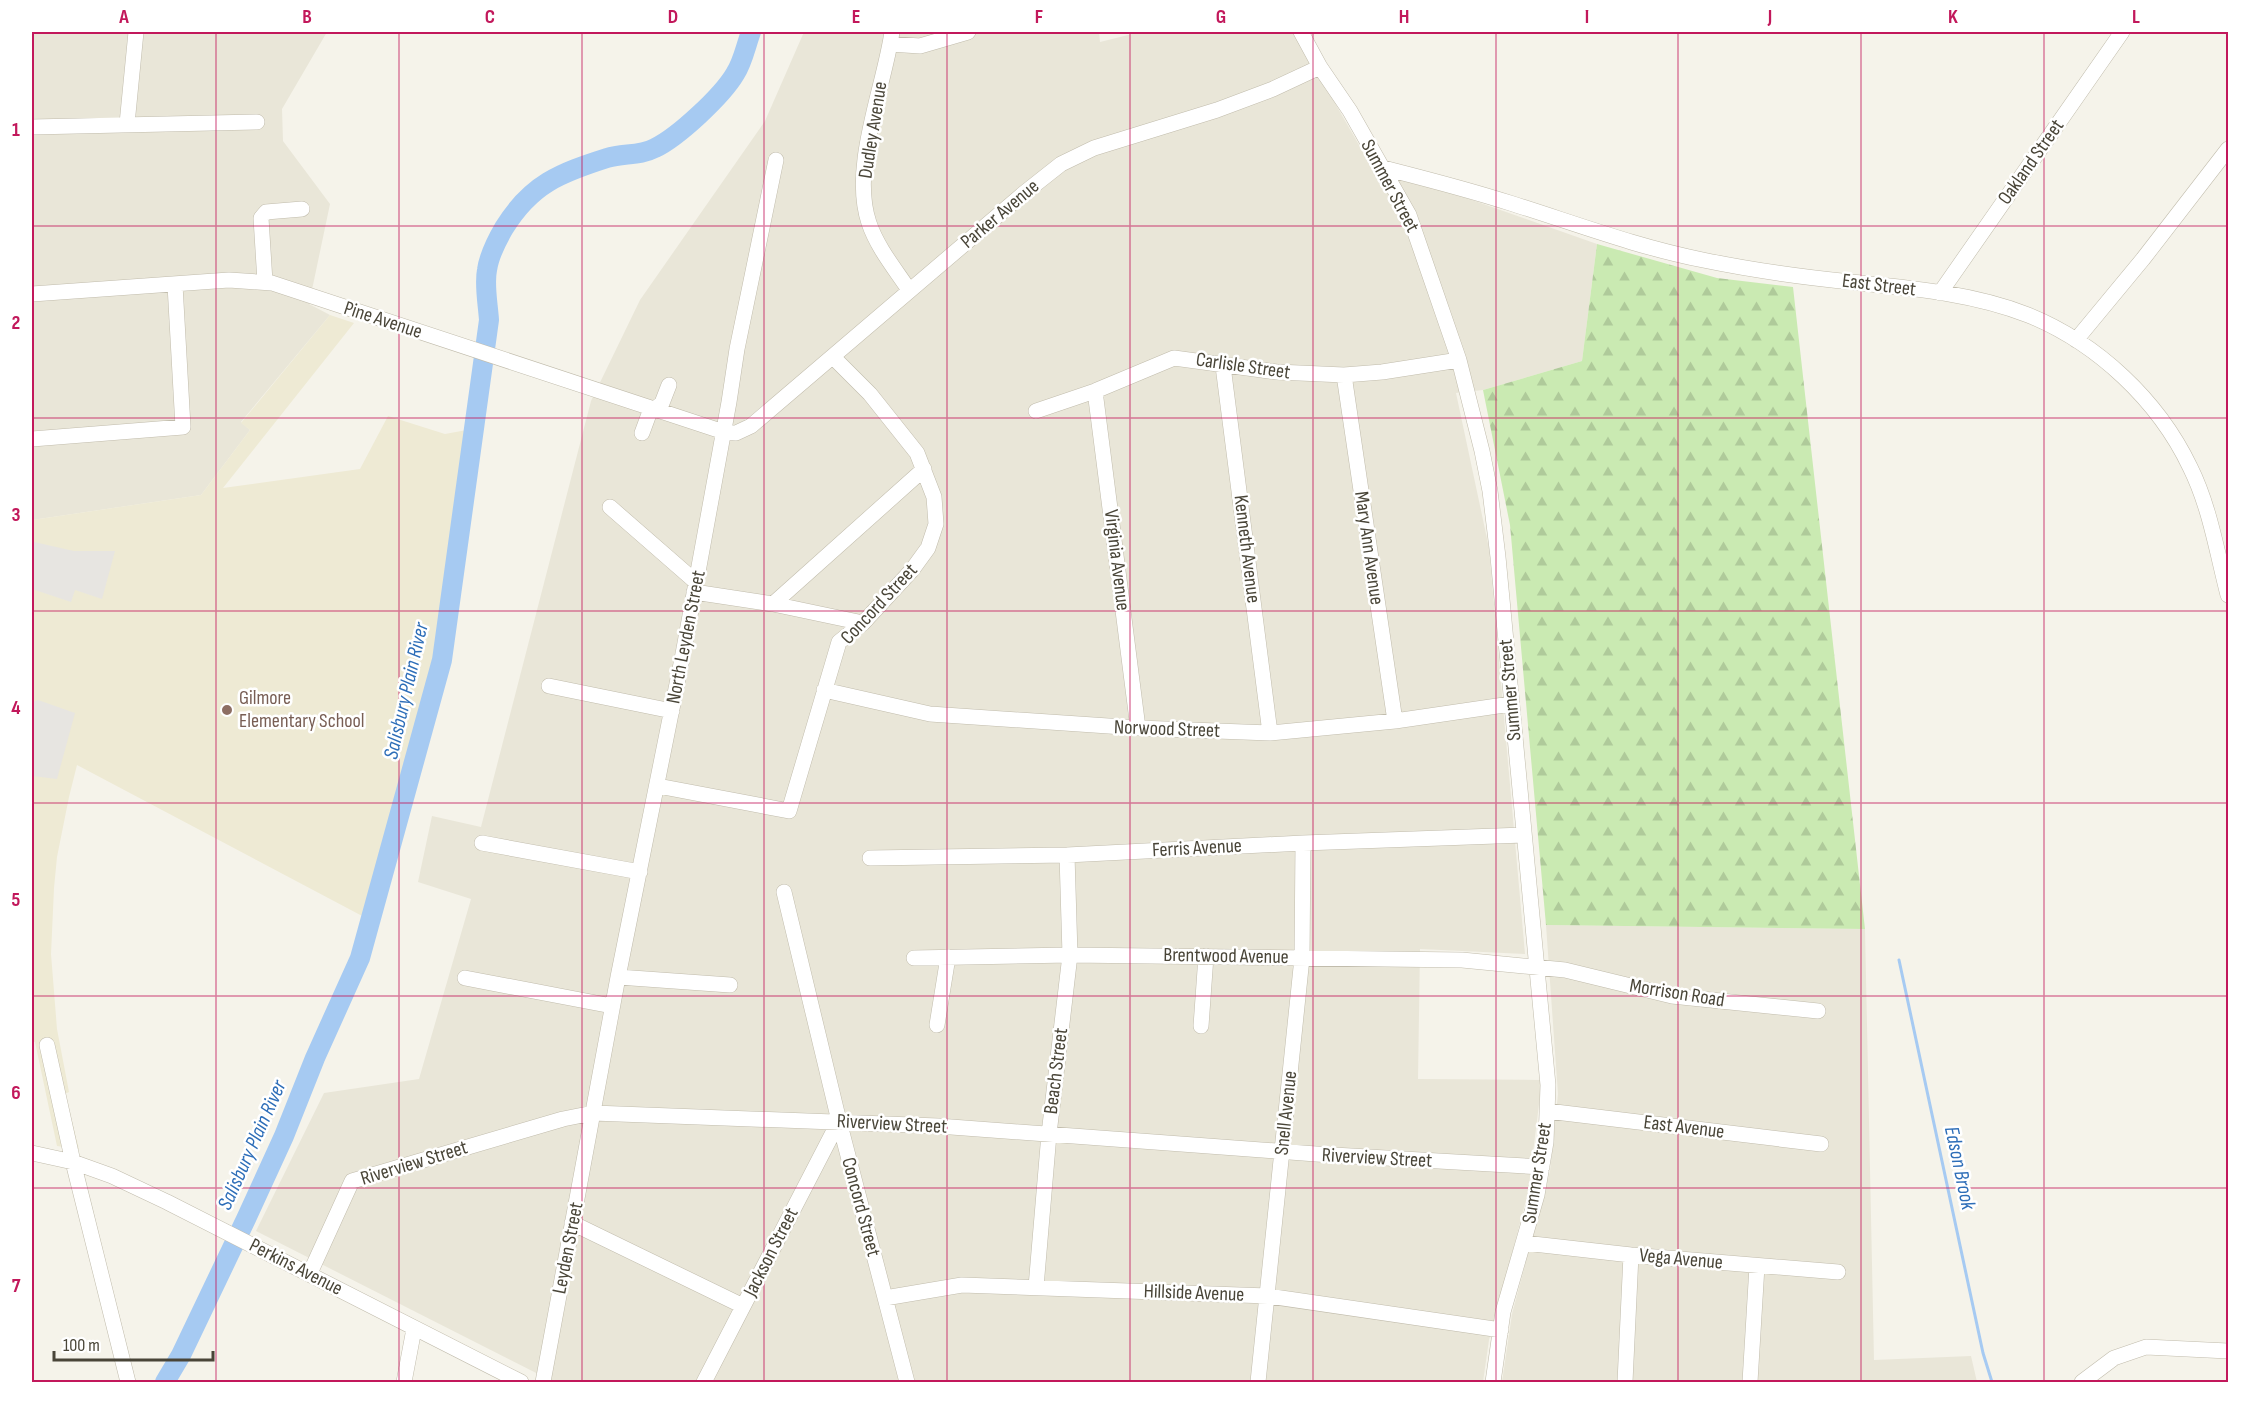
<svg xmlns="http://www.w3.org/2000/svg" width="2260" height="1414" viewBox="0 0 2260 1414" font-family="'Sofia Sans Condensed',sans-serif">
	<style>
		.residential { fill: #e9e6d8 }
		.education { fill: #eeead4 }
		.forest { fill: url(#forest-firs) }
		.parking { fill: #e7e5e1 }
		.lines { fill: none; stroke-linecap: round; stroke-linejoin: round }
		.stream { stroke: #a6caf2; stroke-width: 3 }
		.river { stroke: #a6caf2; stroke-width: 20 }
		.minor-casing { stroke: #c1bcac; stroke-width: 16 }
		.minor { stroke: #fff; stroke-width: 15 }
		.grid { fill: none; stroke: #c2185b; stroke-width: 1.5; stroke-opacity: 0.55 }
		.education-dot { fill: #8d6e63; stroke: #fff; stroke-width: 2 }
		.labels { text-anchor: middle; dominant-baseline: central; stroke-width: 5; stroke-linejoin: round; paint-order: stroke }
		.street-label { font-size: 20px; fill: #494538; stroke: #fff }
		.education-label { font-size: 20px; fill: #785e54; stroke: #fff; text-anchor: start }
		.water-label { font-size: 21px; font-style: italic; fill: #2e6eb8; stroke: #fff }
		.neatline { fill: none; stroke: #c2185b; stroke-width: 2 }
		.grid-label { font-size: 20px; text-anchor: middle; font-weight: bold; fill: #c2185b }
	</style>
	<defs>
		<pattern id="forest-firs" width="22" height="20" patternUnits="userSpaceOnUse" patternTransform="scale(1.5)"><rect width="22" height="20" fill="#caeab2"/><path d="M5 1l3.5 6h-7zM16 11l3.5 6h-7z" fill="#afca9a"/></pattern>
	</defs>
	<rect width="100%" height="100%" fill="#f5f3ea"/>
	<path class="residential" d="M 32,32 L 327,32 L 282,109 L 283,141 L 330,204 L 309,304 L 330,315 L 241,422 L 250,430 L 201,495 L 32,520 Z
		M 804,32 L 1099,32 L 1100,42 L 1140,32 L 1294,32 L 1370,164 L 1597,244 L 1582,361 L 1483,390 L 1456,393 L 1489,548 L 1525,954 L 1420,949 L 1418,1079 L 1542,1080 L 1528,1193 L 1489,1340 L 1483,1382 L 554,1382 L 256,1231 L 324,1093 L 419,1079 L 471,899 L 418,882 L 432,816 L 481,827 L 591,401 L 640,300 L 765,121 Z
		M 1546,925 L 1865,929 L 1874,1360 L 1971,1356 L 1977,1382 L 1502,1382 L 1512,1314 L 1550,1171 L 1558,1094 Z"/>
	<path class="education" d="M 330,315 L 354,323 L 223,488 L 360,469 L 388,416 L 445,434 L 472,429 L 445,621 L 366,918 L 77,765 L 69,797 L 57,857 L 54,888 L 51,954 L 57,1029 L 69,1092 L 65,1094 L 79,1149 L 57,1146 L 35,1042 L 32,1041 L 32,520 L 201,495 L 250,430 L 241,423 Z"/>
	<path class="forest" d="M 1597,244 L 1717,278 L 1793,287 L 1865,929 L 1546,925 L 1510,525 L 1483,390 L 1582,361 Z"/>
	<path class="parking" d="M 34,542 L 74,551 L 115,551 L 102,599 L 75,590 L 71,602 L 32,589 L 32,548 Z
		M 38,700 L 75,713 L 57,779 L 32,776 L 32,702 Z"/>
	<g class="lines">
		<path class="stream" d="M 1899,960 L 1983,1353 L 1992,1382"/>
		<path class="river" d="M 165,1382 L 181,1355 L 246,1219 L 284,1136 L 315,1058 L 360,958 L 442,660 L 489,320 C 488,304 484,285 487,270 C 489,256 497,240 504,228 C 531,184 560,173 607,158 C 623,153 640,156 655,148 C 678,137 722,96 735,74 C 743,62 746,45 751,32"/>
		<g class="minor-casing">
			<path id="minor" d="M 892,32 C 884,88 850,167 869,223 C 877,247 895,269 909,290
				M 1301,32 L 1320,67 L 1350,111 L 1409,215 L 1459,360 L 1482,451 L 1490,491 L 1498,557 L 1548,1085 L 1546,1142 L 1537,1195 L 1503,1312 L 1493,1382
				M 890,44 L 920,46 L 968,32
				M 127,124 L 136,32
				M 32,127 L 257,122
				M 1380,167 C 1423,178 1467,189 1510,203 C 1574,223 1637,247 1703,260 C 1751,270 1801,277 1851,282 C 1910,288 1972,293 2028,315 C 2097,343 2158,400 2190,467 C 2210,507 2217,553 2228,595
				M 265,282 L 261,218 L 266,212 L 302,209
				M 1940,293 L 2122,32
				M 32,294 L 229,280 L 272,283 L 724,432 L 736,433 L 751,426 L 1023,194 L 1061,164 L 1094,148 L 1217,110 L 1273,89 L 1320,67
				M 2076,340 L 2143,259 L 2228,149
				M 1223,366 L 1270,733
				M 1344,375 L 1395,721
				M 1095,391 L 1138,728
				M 1036,411 L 1095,391 L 1174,358 L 1277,372 L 1344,375 L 1382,372 L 1459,360
				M 642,433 L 649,414 L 662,403 L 669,385
				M 32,439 L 183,427 L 175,285
				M 610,507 L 696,582
				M 694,592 L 773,604 L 863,623
				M 773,604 L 924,469
				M 549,686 L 672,711
				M 824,690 L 930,714 L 1138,728 L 1270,733 L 1395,721 L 1511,704
				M 658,786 L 789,811 L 839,642 L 863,623 L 912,570 L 928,548 L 936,524 L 934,497 L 917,453 L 870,394 L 833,357
				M 482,843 L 640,872
				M 870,858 L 1067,855 L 1303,843 L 1524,835
				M 784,892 L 839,1121 L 907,1382
				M 914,958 L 1070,955 L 1462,960 L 1565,970 L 1672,996 L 1818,1011
				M 618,977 L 730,985
				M 465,978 L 612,1006
				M 937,1025 L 948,957
				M 1201,1026 L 1206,956
				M 47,1045 L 73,1162 L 128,1382
				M 1547,1111 L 1821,1144
				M 32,1153 L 73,1162 L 112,1176 L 167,1202 L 521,1382
				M 572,1223 L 743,1306
				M 1524,1243 L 1631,1255 L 1838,1272
				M 310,1273 L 352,1181 L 563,1119 L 593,1113 L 938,1126 L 1316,1154 L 1542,1167
				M 1036,1287 L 1049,1134 L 1070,955 L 1067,855
				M 885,1298 L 962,1285 L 1268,1296 L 1501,1330
				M 404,1382 L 414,1329
				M 543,1382 L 618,977 L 683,654 L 729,402 L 737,349 L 776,160
				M 704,1382 L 839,1121
				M 1258,1382 L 1302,958 L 1303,843
				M 1625,1382 L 1631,1255
				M 1750,1382 L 1757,1266
				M 2082,1382 L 2114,1358 L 2146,1347 L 2228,1351"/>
		</g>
		<use href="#minor" class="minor"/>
	</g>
	<path class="grid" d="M 216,32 L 216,1382M 399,32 L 399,1382M 582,32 L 582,1382M 764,32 L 764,1382M 947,32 L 947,1382M 1130,32 L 1130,1382M 1313,32 L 1313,1382M 1496,32 L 1496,1382M 1678,32 L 1678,1382M 1861,32 L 1861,1382M 2044,32 L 2044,1382M 32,226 L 2228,226M 32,418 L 2228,418M 32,611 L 2228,611M 32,803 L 2228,803M 32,996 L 2228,996M 32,1188 L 2228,1188"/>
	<circle class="education-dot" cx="227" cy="710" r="6"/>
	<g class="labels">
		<g class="street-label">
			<text transform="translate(873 130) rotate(-81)">Dudley Avenue</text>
			<text transform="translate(2031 162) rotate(-55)">Oakland Street</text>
			<text transform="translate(1390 186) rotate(62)">Summer Street</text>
			<text transform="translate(1000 214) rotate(-40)">Parker Avenue</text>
			<text transform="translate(1879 285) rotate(7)">East Street</text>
			<text transform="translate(383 320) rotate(18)">Pine Avenue</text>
			<text transform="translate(1243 366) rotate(8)">Carlisle Street</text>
			<text transform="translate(1369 548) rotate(82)">Mary Ann Avenue</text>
			<text transform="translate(1247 549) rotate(83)">Kenneth Avenue</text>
			<text transform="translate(1117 560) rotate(83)">Virginia Avenue</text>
			<text transform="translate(879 604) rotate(-47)">Concord Street</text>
			<text transform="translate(686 637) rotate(-79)">North Leyden Street</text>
			<text transform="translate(1510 690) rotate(-95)">Summer Street</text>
			<text transform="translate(1167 729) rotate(2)">Norwood Street</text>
			<text transform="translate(1197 848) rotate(-3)">Ferris Avenue</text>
			<text transform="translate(1226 956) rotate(1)">Brentwood Avenue</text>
			<text transform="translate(1677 993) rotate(9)">Morrison Road</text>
			<text transform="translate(1056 1071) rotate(-83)">Beach Street</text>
			<text transform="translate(1286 1113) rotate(-84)">Snell Avenue</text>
			<text transform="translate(892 1124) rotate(3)">Riverview Street</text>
			<text transform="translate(1684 1127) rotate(7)">East Avenue</text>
			<text transform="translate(1377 1158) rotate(3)">Riverview Street</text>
			<text transform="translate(414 1163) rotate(-17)">Riverview Street</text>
			<text transform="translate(1537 1173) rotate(-81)">Summer Street</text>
			<text transform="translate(861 1207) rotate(75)">Concord Street</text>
			<text transform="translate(568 1248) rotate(-79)">Leyden Street</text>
			<text transform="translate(771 1252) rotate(-63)">Jackson Street</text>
			<text transform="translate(1681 1259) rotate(5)">Vega Avenue</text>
			<text transform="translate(296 1267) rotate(27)">Perkins Avenue</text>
			<text transform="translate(1194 1293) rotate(2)">Hillside Avenue</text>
		</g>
		<g class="education-label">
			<text x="239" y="698">Gilmore<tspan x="239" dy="23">Elementary School</tspan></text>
		</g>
		<g class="water-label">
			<text transform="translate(406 691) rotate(-77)">Salisbury Plain River</text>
			<text transform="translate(252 1145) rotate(-66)">Salisbury Plain River</text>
			<text transform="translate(1960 1168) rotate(78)">Edson Brook</text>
		</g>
	</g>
	<rect width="2260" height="1414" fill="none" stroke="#ffffff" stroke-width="66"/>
	<path d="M54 1351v9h159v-9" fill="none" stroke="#494538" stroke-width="3"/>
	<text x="63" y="1351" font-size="18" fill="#494538" stroke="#ffffff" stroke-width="4.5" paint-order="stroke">100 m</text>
	<rect x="33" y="33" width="2194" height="1348" class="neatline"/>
	<g class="grid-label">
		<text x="124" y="23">A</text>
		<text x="307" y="23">B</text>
		<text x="490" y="23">C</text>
		<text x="673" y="23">D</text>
		<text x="856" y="23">E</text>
		<text x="1039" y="23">F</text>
		<text x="1221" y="23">G</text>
		<text x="1404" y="23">H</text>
		<text x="1587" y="23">I</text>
		<text x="1770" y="23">J</text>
		<text x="1953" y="23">K</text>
		<text x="2136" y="23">L</text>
		<text x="16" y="136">1</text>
		<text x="16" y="329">2</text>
		<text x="16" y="521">3</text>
		<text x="16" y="714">4</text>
		<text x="16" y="906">5</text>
		<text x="16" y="1099">6</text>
		<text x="16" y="1292">7</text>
	</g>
</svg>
